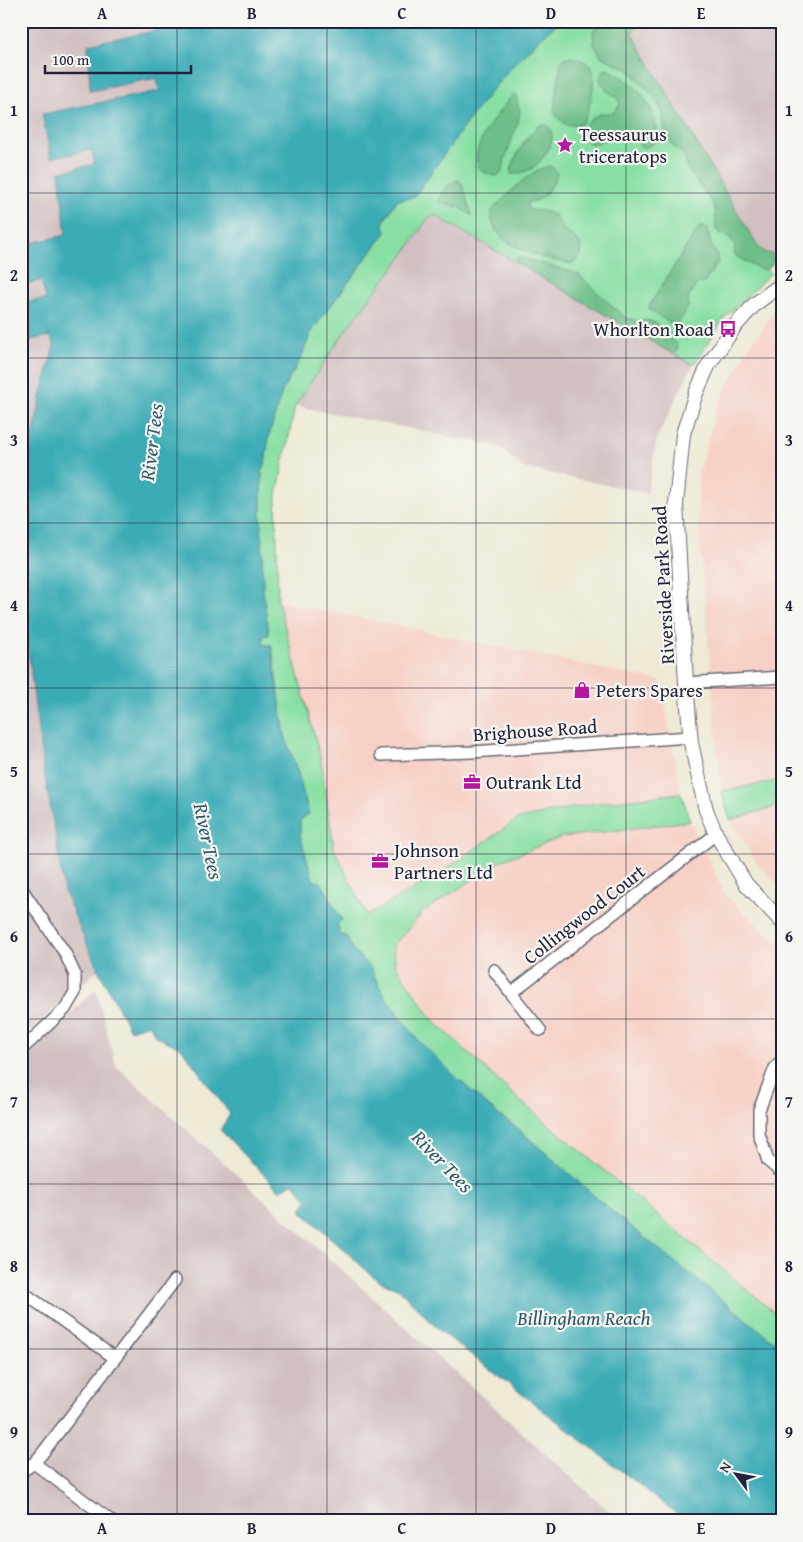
<svg xmlns="http://www.w3.org/2000/svg" width="803" height="1542" viewBox="0 0 803 1542" font-family="'Gentium Book Plus',serif">
	<style>
		.built { fill: #f7d1c7 }
		.industrial { fill: #d2bfc0 }
		.green { fill: #87dfa3; stroke: #54806f }
		.forest { fill: #6dbe89; stroke: #487062 }
		.water { fill: #3aabb6; stroke: #2e6678 }
		.lines { fill: none; stroke-linecap: round; stroke-linejoin: round }
		.minor-casing { stroke: #696871; stroke-width: 14 }
		.tertiary-casing { stroke: #696871; stroke-width: 16 }
		.minor { stroke: #fff; stroke-width: 11 }
		.tertiary { stroke: #fff; stroke-width: 14 }
		.grid { fill: none; stroke: #22223b; stroke-width: 1; stroke-opacity: 0.55 }
		.labels { text-anchor: middle; dominant-baseline: central; stroke-width: 4.5; stroke-linejoin: round; paint-order: stroke }
		.poi-label { font-size: 19px; fill: #22223b; stroke: #f6f6f2; text-anchor: start }
		.street-label { font-size: 19px; fill: #22223b; stroke: #f6f6f2 }
		.water-label { font-size: 20px; font-style: italic; fill: #2c596c; stroke: #f6f6f2 }
		.neatline { fill: none; stroke: #22223b; stroke-width: 2 }
		.grid-label { font-size: 16px; text-anchor: middle; font-weight: bold; fill: #22223b }
	</style>
	<rect width="100%" height="100%" fill="#f6f6f2"/>
	<filter id="ink" filterUnits="userSpaceOnUse"><feTurbulence type="fractalNoise" baseFrequency=".02" numOctaves="2"/><feDisplacementMap in="SourceGraphic" scale="10" xChannelSelector="R" yChannelSelector="G"/><feConvolveMatrix kernelMatrix="1 2 1 2 8 2 1 2 1" color-interpolation-filters="sRGB"/></filter>
	<filter id="wash" filterUnits="userSpaceOnUse"><feTurbulence type="fractalNoise" baseFrequency=".0096" numOctaves="4" result="noise"/><feDisplacementMap in="SourceGraphic" scale="20" xChannelSelector="R" yChannelSelector="G"/><feGaussianBlur stdDeviation="1.12" result="paint"/><feColorMatrix in="noise" values="0 0 0 0 0 0 0 0 0 0 0 0 0 0 0 0 0 1.4 0 .05"/><feComposite in="paint" operator="in"/></filter>
	<g filter="url(#wash)">
		<rect width="100%" height="100%" fill="#eeead5"/>
		<path class="built" d="M 782,305 L 782,780 L 721,791 L 698,522 L 698,476 L 716,408 L 746,352 L 777,308 Z
			M 278,601 L 661,681 L 681,793 L 591,804 L 443,871 L 367,916 L 334,848 L 321,760 Z
			M 782,805 L 782,889 L 758,864 L 730,820 Z
			M 690,821 L 726,896 L 782,948 L 782,1319 L 517,1098 L 433,1020 L 396,966 L 393,946 L 423,912 L 501,861 L 562,837 Z"/>
		<path class="industrial" d="M 21,21 L 204,21 L 88,44 L 157,78 L 160,91 L 42,114 L 92,150 L 95,164 L 59,172 L 66,235 L 21,245 Z
			M 644,21 L 782,21 L 782,252 L 763,263 L 626,30 Z
			M 434,215 L 693,365 L 657,438 L 647,493 L 523,468 L 498,446 L 295,406 L 350,324 L 405,253 L 428,218 Z
			M 21,259 L 26,283 L 41,281 L 46,299 L 21,303 Z
			M 50,336 L 54,345 L 41,397 L 29,458 L 21,485 L 21,342 Z
			M 26,633 L 42,761 L 55,833 L 64,891 L 98,970 L 21,1039 L 21,634 Z
			M 96,989 L 116,1066 L 620,1521 L 21,1521 L 21,1061 Z"/>
		<path class="green" d="M 561,21 L 644,21 L 627,30 L 770,274 L 725,317 L 693,365 L 434,215 L 428,218 L 405,253 L 350,324 L 295,406 L 276,500 L 278,601 L 321,760 L 334,848 L 367,916 L 443,871 L 518,819 L 591,804 L 681,793 L 690,821 L 562,837 L 501,861 L 423,912 L 393,946 L 396,966 L 433,1020 L 517,1098 L 782,1319 L 782,1348 L 615,1214 L 516,1127 L 499,1115 L 458,1079 L 417,1039 L 386,998 L 369,966 L 353,950 L 346,936 L 340,935 L 337,923 L 342,920 L 313,880 L 300,835 L 300,820 L 309,814 L 298,773 L 285,736 L 272,645 L 264,645 L 263,635 L 269,634 L 263,591 L 261,505 L 262,472 L 265,464 L 269,436 L 282,391 L 302,356 L 311,332 L 386,232 L 383,223 L 397,200 L 414,197 C 458,136 500,68 561,21 Z
			M 782,780 L 782,805 L 730,820 L 721,791 Z"/>
		<path class="forest" d="M 603,21 L 648,21 L 634,29 L 632,32 L 637,42 L 758,247 L 766,253 L 772,254 L 774,260 L 771,266 L 764,270 L 760,269 L 737,257 L 734,253 L 735,246 L 730,237 L 719,233 L 716,229 L 715,209 L 711,201 L 687,168 L 685,156 L 672,145 L 665,131 L 663,114 L 655,97 L 628,69 L 602,57 L 594,45 L 593,31 L 598,24 Z
			M 570,57 C 576,59 583,60 588,64 C 600,75 589,111 582,124 L 567,125 L 558,118 L 554,111 L 561,63 L 564,58 Z
			M 605,69 C 623,73 641,91 650,107 C 653,114 657,130 659,138 C 655,143 649,147 643,148 C 622,128 617,134 594,144 C 576,140 584,122 597,115 C 601,113 608,113 613,113 L 620,104 L 617,98 L 606,90 L 600,80 L 601,74 Z
			M 514,94 L 517,95 L 517,102 L 520,112 L 518,122 L 505,159 L 502,172 L 497,176 C 449,170 499,111 514,94 Z
			M 545,124 C 562,135 544,161 531,169 C 525,172 518,174 511,174 C 511,161 527,135 537,127 C 538,126 544,124 545,124 Z
			M 550,166 L 555,170 L 557,173 C 555,182 546,196 538,200 C 534,201 531,201 527,204 L 528,210 L 545,211 L 555,216 L 564,230 L 573,236 L 582,247 L 581,255 L 572,264 C 549,260 498,248 492,221 C 491,218 492,213 492,210 C 506,197 531,168 550,166 Z
			M 459,180 L 463,187 L 472,216 L 461,208 L 439,202 C 439,192 449,182 459,180 Z
			M 701,226 L 708,229 L 710,242 L 717,256 L 718,262 L 704,283 L 698,283 L 689,296 L 688,307 L 678,324 L 674,325 L 652,312 L 649,309 L 649,306 L 695,233 Z
			M 519,257 L 578,274 L 614,308 L 626,318 L 639,321 L 648,320 L 655,323 L 666,331 L 677,345 L 677,351 L 673,354 L 518,264 L 516,259 Z"/>
		<path class="water" d="M 204,21 L 561,21 C 500,68 458,136 414,197 L 397,200 L 383,222 L 386,232 L 311,332 L 302,356 L 282,391 L 269,436 L 265,464 L 262,472 L 261,505 L 263,591 L 269,635 L 263,636 L 264,645 L 271,645 L 285,736 L 298,773 L 309,814 L 300,820 L 300,835 L 313,880 L 321,882 L 342,920 L 337,923 L 340,935 L 346,936 L 353,950 L 369,966 L 386,998 L 417,1039 L 458,1079 L 498,1115 L 516,1127 L 615,1214 L 782,1348 L 782,1521 L 686,1521 L 439,1330 L 399,1289 L 377,1280 L 301,1211 L 307,1200 L 293,1182 L 280,1191 L 220,1130 L 230,1114 L 181,1048 L 155,1036 L 150,1024 L 130,1030 L 98,970 L 64,891 L 55,833 L 42,761 L 26,633 L 22,485 L 29,458 L 41,397 L 54,345 L 50,336 L 21,342 L 21,303 L 46,299 L 41,281 L 26,284 L 21,259 L 21,245 L 66,235 L 59,172 L 94,164 L 92,150 L 51,158 L 42,114 L 159,91 L 157,78 L 90,91 L 88,44 Z"/>
	</g>
	<g filter="url(#ink)">
		<g class="lines">
			<g class="minor-casing">
				<path id="minor" d="M 686,683 L 782,677
					M 381,755 L 472,752 L 690,737
					M 21,888 L 65,953 L 75,975 L 75,992 L 65,1009 L 21,1050
					M 494,970 L 511,993
					M 540,1030 L 511,993 L 716,834
					M 782,1061 L 775,1068 L 759,1110 L 759,1134 L 768,1161 L 782,1173
					M 21,1291 L 115,1358
					M 34,1463 L 111,1521
					M 21,1472 L 34,1463 L 41,1455 L 175,1280"/>
			</g>
			<g class="tertiary-casing">
				<path id="tertiary" d="M 782,284 L 755,304 L 735,326 L 709,364 L 696,393 L 683,434 L 676,504 L 686,683 L 691,743 L 706,810 L 716,834 L 746,884 L 782,922"/>
			</g>
			<use href="#minor" class="minor"/>
			<use href="#tertiary" class="tertiary"/>
		</g>
	</g>
	<path class="grid" d="M 177,21 L 177,1521M 327,21 L 327,1521M 476,21 L 476,1521M 626,21 L 626,1521M 21,193 L 782,193M 21,358 L 782,358M 21,523 L 782,523M 21,688 L 782,688M 21,854 L 782,854M 21,1019 L 782,1019M 21,1184 L 782,1184M 21,1349 L 782,1349"/>
	<defs>
		<g id="sight-bare" transform="scale(1.35)"><path d="M0-6L1.8-2.2L6-1.7L2.9 1.2L3.7 5.4L0 3.3L-3.7 5.4L-2.9 1.2L-6-1.7L-1.8-2.2Z" fill="#b5179e" stroke="#f6f6f2" stroke-width="2.5" paint-order="stroke"/></g>
		<g id="bus-bare" transform="scale(1.35)"><path d="M-5-6H5V4H4V6H2V4H-2V6H-4V4H-5ZM-3.5-4V0h7V-4ZM-3.5 1.2v1.5H-2V1.2ZM2 1.2v1.5H3.5V1.2Z" fill="#b5179e" stroke="#f6f6f2" stroke-width="2.5" paint-order="stroke"/></g>
		<g id="shop-bare" transform="scale(1.35)"><path d="M-5-2.5h2.3a2.7 3.5 0 0 1 5.4 0H5L5.5 6h-11ZM-1.5-2.5h3a1.5 2.3 0 0 0-3 0Z" fill="#b5179e" stroke="#f6f6f2" stroke-width="2.5" paint-order="stroke"/></g>
		<g id="office-bare" transform="scale(1.35)"><path d="M-6-3h4V-5.5h4V-3h4V5H-6ZM-1-4.5V-3h2v-1.5ZM-6 0V1H6V0Z" fill="#b5179e" stroke="#f6f6f2" stroke-width="2.5" paint-order="stroke"/></g>
	</defs>
	<g fill-rule="evenodd">
		<use href="#sight-bare" x="565" y="145"/>
		<use href="#bus-bare" x="728" y="329"/>
		<use href="#shop-bare" x="582" y="690"/>
		<use href="#office-bare" x="472" y="782"/>
		<use href="#office-bare" x="380" y="861"/>
	</g>
	<g class="labels">
		<g class="poi-label">
			<text x="579" y="134">Teessaurus<tspan x="579" dy="22">triceratops</tspan></text>
			<text x="714" y="329" text-anchor="end">Whorlton Road</text>
			<text x="596" y="690">Peters Spares</text>
			<text x="486" y="782">Outrank Ltd</text>
			<text x="394" y="850">Johnson<tspan x="394" dy="22">Partners Ltd</tspan></text>
		</g>
		<g class="street-label">
			<text transform="translate(663 585) rotate(-93)">Riverside Park Road</text>
			<text transform="translate(535 730) rotate(-4)">Brighouse Road</text>
			<text transform="translate(584 914) rotate(-38)">Collingwood Court</text>
		</g>
		<g class="water-label">
			<text transform="translate(151 442) rotate(-83)">River Tees</text>
			<text transform="translate(209 841) rotate(78)">River Tees</text>
			<text transform="translate(443 1161) rotate(46)">River Tees</text>
			<text x="584" y="1317">Billingham Reach</text>
		</g>
	</g>
	<rect width="803" height="1542" fill="none" stroke="#f6f6f2" stroke-width="55"/>
	<g transform="translate(736 1474) rotate(302)" stroke="#f6f6f2" stroke-width="4" paint-order="stroke">
	<path d="M0-4L9 19L0 12L-9 19Z" fill="#22223b"/>
	<text y="-8" font-size="14" font-weight="bold" text-anchor="middle" fill="#22223b">N</text>
	</g>
	<path d="M45 65v8h146v-8" fill="none" stroke="#22223b" stroke-width="2.5"/>
	<text x="52" y="65" font-size="15" fill="#22223b" stroke="#f6f6f2" stroke-width="4" paint-order="stroke">100 m</text>
	<rect x="28" y="28" width="748" height="1486" class="neatline"/>
	<g class="grid-label">
		<text x="102" y="19">A</text>
		<text x="252" y="19">B</text>
		<text x="402" y="19">C</text>
		<text x="551" y="19">D</text>
		<text x="701" y="19">E</text>
		<text x="14" y="116">1</text>
		<text x="789" y="116">1</text>
		<text x="14" y="281">2</text>
		<text x="789" y="281">2</text>
		<text x="14" y="446">3</text>
		<text x="789" y="446">3</text>
		<text x="14" y="611">4</text>
		<text x="789" y="611">4</text>
		<text x="14" y="777">5</text>
		<text x="789" y="777">5</text>
		<text x="14" y="942">6</text>
		<text x="789" y="942">6</text>
		<text x="14" y="1107">7</text>
		<text x="789" y="1107">7</text>
		<text x="14" y="1272">8</text>
		<text x="789" y="1272">8</text>
		<text x="14" y="1438">9</text>
		<text x="789" y="1438">9</text>
		<text x="102" y="1534">A</text>
		<text x="252" y="1534">B</text>
		<text x="402" y="1534">C</text>
		<text x="551" y="1534">D</text>
		<text x="701" y="1534">E</text>
	</g>
</svg>
